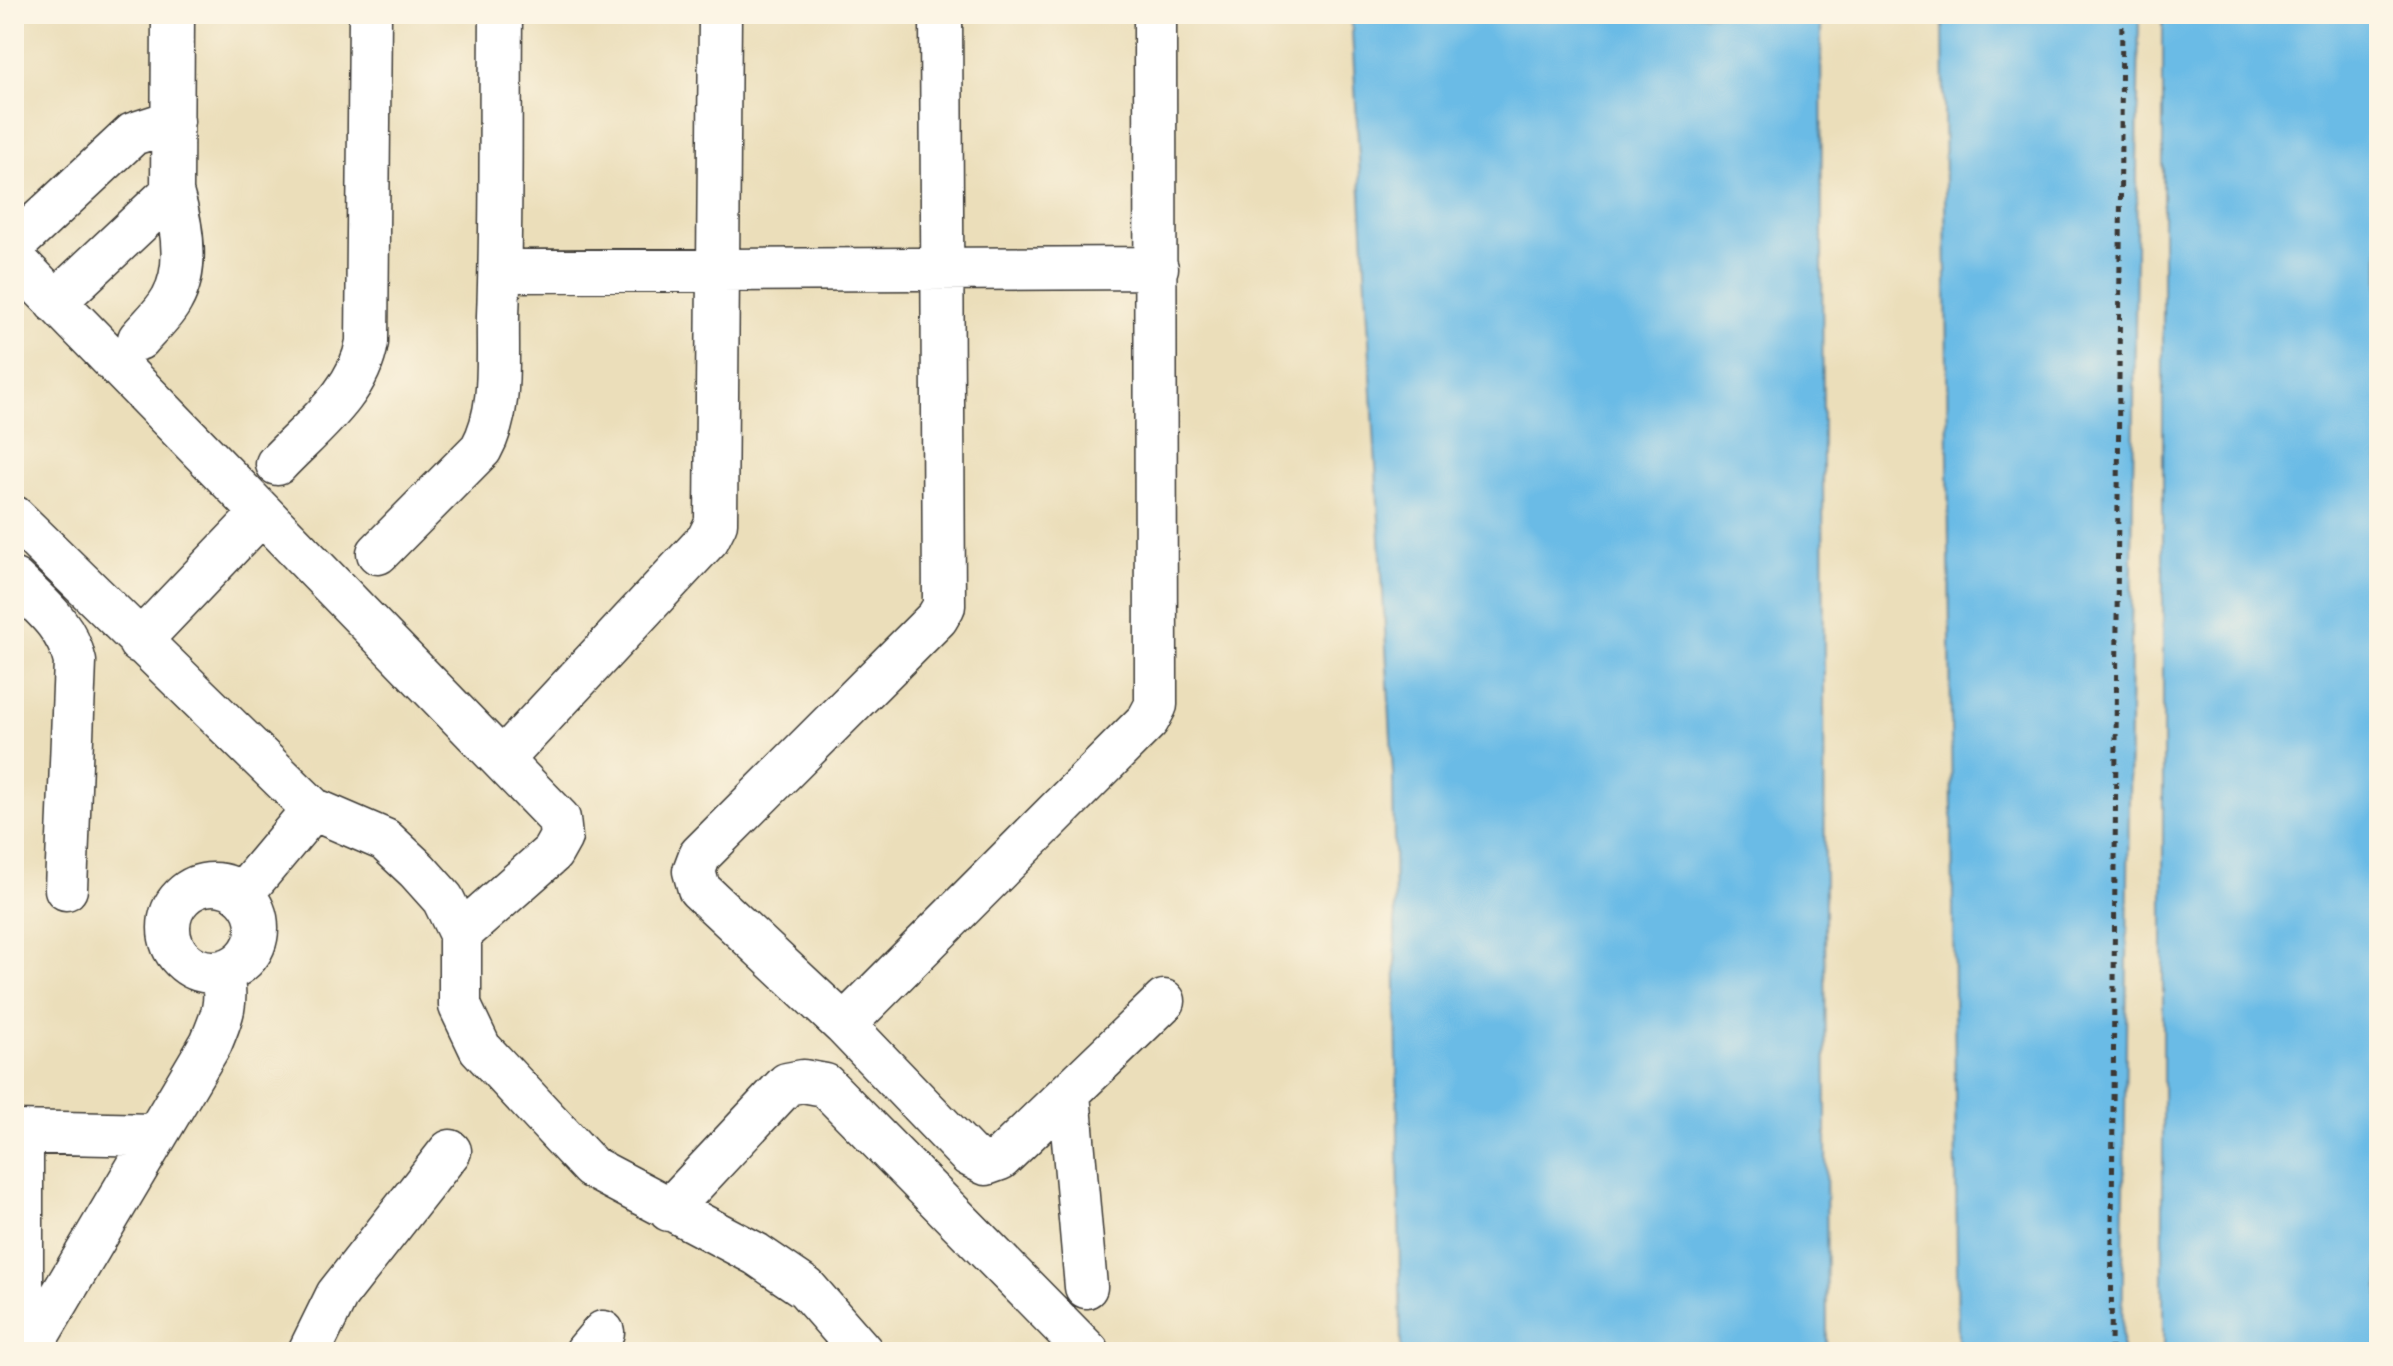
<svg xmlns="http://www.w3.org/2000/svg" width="2393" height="1366" viewBox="0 0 2393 1366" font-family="Pangolin,sans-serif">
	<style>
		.water { fill: #6bbbe6; stroke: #446c81; stroke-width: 2 }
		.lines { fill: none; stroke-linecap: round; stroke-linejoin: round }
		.minor-casing { stroke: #3b3934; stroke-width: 45 }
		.path { stroke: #3b3934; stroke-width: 5; stroke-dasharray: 6 6; stroke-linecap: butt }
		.minor { stroke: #fff; stroke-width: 42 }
	</style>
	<rect width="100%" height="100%" fill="#fcf5e5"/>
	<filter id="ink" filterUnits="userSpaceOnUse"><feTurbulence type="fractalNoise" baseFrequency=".0125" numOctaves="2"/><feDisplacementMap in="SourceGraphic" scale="16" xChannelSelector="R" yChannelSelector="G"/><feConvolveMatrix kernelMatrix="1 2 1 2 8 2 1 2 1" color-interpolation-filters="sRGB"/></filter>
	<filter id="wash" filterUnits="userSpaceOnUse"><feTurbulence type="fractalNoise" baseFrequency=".006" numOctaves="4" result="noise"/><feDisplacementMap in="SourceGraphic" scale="32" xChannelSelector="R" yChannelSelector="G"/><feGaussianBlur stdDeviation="1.8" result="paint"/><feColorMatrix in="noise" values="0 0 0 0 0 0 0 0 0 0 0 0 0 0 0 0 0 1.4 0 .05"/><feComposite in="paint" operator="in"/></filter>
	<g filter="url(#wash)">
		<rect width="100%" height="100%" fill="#ebdeba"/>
		<path class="water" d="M 1351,14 L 1821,14 L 1827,1352 L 1401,1352 L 1393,774 Z
			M 1943,14 L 2139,14 L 2122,1352 L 1958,1352 Z
			M 2163,14 L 2379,14 L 2379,1352 L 2163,1352 Z"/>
	</g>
	<g filter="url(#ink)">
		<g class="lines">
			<g class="minor-casing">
				<path id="minor" d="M 941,14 L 944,606 L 937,618 L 700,855 L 694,871 L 699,889 L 844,1025 L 969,1155 L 986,1164 L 1000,1159 L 1164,1001
					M 14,245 L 133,134 L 173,121
					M 14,259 L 262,513 L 139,642
					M 500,271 L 1157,268
					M 55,302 L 172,192 L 173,14
					M 139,339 C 149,327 164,314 172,299 C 190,267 182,225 172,192
					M 277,464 C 311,428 359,393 367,342 L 370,14
					M 262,513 L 559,819 L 561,837 L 552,853 L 460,934
					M 14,517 L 313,809 L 385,840 L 417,870 L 443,899 L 460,934 L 460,1006 L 480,1048 L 591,1167 L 756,1254 L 806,1288 L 862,1352
					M 378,553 L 481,449 C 503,410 497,359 498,316 C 502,215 500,115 501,14
					M 14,580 C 40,605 67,625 75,662 L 66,889
					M 503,759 L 708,539 L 716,523 L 720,14
					M169 928a44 44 0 1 1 88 0a44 44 0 1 1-88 0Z
					M 242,894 L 313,809
					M 844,1025 L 1148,720 L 1156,705 L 1155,14
					M 1069,1094 L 1086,1287
					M 14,1132 L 155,1135
					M 22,1132 L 22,1352
					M 669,1210 L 787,1084 L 803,1081 L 825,1085 L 1088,1352
					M 28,1352 L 211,1043 C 222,1017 229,1001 221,973
					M 309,1352 L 337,1295 L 450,1151
					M 586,1352 L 603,1332"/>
			</g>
			<path class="path" d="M 2111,1352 L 2122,14"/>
			<use href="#minor" class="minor"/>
		</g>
	</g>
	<rect width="2393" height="1366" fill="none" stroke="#fcf5e5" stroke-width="48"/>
</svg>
